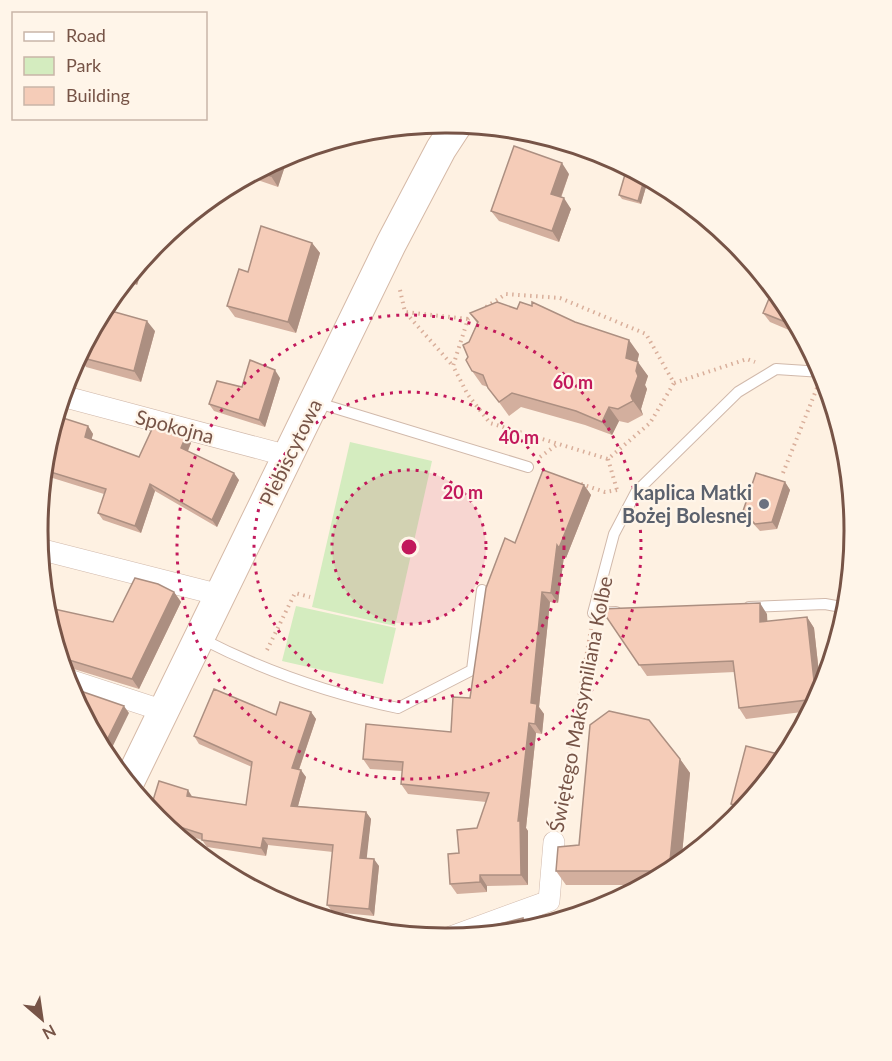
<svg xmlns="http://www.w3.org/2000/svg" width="892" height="1061" viewBox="0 0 892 1061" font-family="Lato,sans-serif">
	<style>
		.green { fill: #d4ecbf }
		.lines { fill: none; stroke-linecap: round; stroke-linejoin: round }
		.lane-casing { stroke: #d1b9ab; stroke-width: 12 }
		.street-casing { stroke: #d1b9ab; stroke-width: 22 }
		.secondary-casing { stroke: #d5b9a7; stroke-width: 32 }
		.path { stroke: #d9af9b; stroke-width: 4; stroke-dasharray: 1.5 4.5; stroke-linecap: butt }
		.lane { stroke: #fff; stroke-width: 10 }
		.street { stroke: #fff; stroke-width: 21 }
		.secondary { stroke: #fff; stroke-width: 30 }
		.wall { fill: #d3af9e }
		.shaded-wall { fill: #ac8f81 }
		.building { fill: #f5ccb8; stroke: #ac8f81; stroke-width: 1.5 }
		.ring { fill: none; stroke: #c2185b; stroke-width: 3; stroke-dasharray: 3 6 }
		.worship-dot { fill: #6b7280; stroke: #fff5e9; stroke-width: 2 }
		.labels { text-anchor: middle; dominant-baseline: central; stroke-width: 4.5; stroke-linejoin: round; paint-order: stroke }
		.street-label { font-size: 20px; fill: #775447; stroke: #fff5e9 }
		.worship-label { font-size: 20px; font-weight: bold; fill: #5b616d; stroke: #fff5e9; text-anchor: end }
		.rim { fill: none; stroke: #775447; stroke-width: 3 }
		.centre { fill: #c2185b; stroke: #fff5e9; stroke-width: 3 }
		.ring-label { font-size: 18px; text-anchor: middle; font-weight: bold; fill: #c2185b; stroke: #fff5e9; stroke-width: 4.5; stroke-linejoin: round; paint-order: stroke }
	</style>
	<rect width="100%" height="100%" fill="#fef1e2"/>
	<path class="green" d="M 350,442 L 432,461 L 395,626 L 312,607 Z
		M 296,606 L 396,628 L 383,684 L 282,661 Z"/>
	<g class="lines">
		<g class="lane-casing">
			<path id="lane" d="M 315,402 L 528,467
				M 749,607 L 825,604 L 847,608
				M 616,612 L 593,613 L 614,534 L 636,492 L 738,392 L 776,369 L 822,372
				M 200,638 C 264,671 327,693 398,708 L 472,670 L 482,590"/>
		</g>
		<g class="street-casing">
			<path id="street" d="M 62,396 L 288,456
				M 39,549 L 220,595
				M 66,679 L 164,711
				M 445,939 L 549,901 L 554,842"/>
		</g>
		<g class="secondary-casing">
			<path id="secondary" d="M 128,784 L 391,244 L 441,149 L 458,123"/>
		</g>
		<path class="path" d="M 404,126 L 420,132
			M 400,290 L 405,312 L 468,319
			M 486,307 L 506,294 L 560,298 L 646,334 L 674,383 L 747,359 L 755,362
			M 406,313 L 453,366
			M 474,315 L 468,319 L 453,366 L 468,395 L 490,423 L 608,459 L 650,423 L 674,383
			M 540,457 L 558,444
			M 608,459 L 617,490
			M 783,473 L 817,388
			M 581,484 L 605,492 L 617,490
			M 267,650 L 295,593 L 310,597
			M 558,819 L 591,629"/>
		<use href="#lane" class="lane"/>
		<use href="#street" class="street"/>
		<use href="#secondary" class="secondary"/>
	</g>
	<path class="wall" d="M 284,156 L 287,160 L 278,187 L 246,176 Z
		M 569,174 L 561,198 L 571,209 L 559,242 L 499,221 L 491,211 Z
		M 645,177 L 648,180 L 641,204 L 622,199 L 619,195 Z
		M 722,231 L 735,242 L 737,245 L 727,240 L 722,233 Z
		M 312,243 L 320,253 L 296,333 L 235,317 L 227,306 L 248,272 Z
		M 147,254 L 137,285 L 125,281 Z
		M 786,304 L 803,336 L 770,322 L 763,313 Z
		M 470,313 L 639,354 L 637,362 L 648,376 L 645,385 L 647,389 L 641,409 L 643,415 L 628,423 L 619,421 L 612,435 L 585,425 L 521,407 L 509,416 L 488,387 L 482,385 L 472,371 L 468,357 L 469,342 L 477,323 Z
		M 155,331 L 141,382 L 86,367 L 79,357 Z
		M 280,378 L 265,427 L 214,411 L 209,404 L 242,387 Z
		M 88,426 L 93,434 L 91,440 L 139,457 L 191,443 L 188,451 L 239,480 L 217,527 L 155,491 L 141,533 L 103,520 L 98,513 L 104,494 L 43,475 L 45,450 L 54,447 Z
		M 785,482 L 790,490 L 777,529 L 760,531 L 748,518 L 743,511 Z
		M 584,485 L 591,495 L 566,558 L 564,556 L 558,603 L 550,602 L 539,707 L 544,714 L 542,734 L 536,733 L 526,828 L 528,831 L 528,885 L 487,886 L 487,892 L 457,894 L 450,884 L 459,853 L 477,828 L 486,802 L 408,794 L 401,784 L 402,771 L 370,769 L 363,759 L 451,732 L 470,698 L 515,543 Z
		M 174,592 L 181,602 L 139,689 L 64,666 L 61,662 L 45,610 L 113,622 Z
		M 601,609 L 767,614 L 767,622 L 807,617 L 814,628 L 821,691 L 810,711 L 746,719 L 739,708 L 735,672 L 647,676 Z
		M 311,712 L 316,719 L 299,770 L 306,777 L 298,806 L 366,812 L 371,819 L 366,858 L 379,866 L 374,916 L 333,912 L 327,905 L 333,852 L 268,845 L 266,856 L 207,847 L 202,840 L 170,830 L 157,819 L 193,797 L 246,805 L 252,767 L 199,744 L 194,736 L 276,715 Z
		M 785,758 L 739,815 L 731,804 Z
		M 680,759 L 690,773 L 681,864 L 673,870 L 646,885 L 566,885 L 556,871 L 579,845 Z"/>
	<path class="shaded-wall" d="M 284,156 L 287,160 L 278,187 L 271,176 L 276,160 Z
		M 562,163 L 569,174 L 558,205 L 551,194 Z
		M 645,177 L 648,180 L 641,204 L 638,201 Z
		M 564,198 L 571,209 L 559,242 L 552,231 Z
		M 312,243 L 320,253 L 296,333 L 288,322 Z
		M 147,254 L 137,285 L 130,275 Z
		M 147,321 L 155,331 L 141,382 L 134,371 Z
		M 629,340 L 639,354 L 635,372 L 626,358 Z
		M 638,362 L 648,376 L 645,385 L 647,389 L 641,409 L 643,415 L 633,401 L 631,396 Z
		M 275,370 L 280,378 L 265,427 L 259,420 Z
		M 609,407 L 619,421 L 612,435 L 602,422 Z
		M 88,426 L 93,434 L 90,445 L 85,437 Z
		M 186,436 L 191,443 L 186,455 L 181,448 Z
		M 234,473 L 239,480 L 217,527 L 212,520 Z
		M 785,482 L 790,490 L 777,529 L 772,522 Z
		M 150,484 L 155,491 L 141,533 L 135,526 Z
		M 584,485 L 591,495 L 566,558 L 564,556 L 558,603 L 551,593 L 557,545 Z
		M 44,555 L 51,565 L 44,597 L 41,567 Z
		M 174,592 L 181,602 L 139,689 L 132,679 Z
		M 542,592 L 550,602 L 539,707 L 544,714 L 542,734 L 535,724 L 531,703 Z
		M 760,603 L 767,614 L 768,633 L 760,622 Z
		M 807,617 L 814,628 L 821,691 L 816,700 Z
		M 124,706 L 129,713 L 107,758 L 102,750 Z
		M 311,712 L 316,719 L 297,775 L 292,768 Z
		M 529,723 L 536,733 L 526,828 L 528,831 L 528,885 L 521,875 L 518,821 Z
		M 680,759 L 690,773 L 681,864 L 670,872 L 669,871 Z
		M 301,770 L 306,777 L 296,813 L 291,806 Z
		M 188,790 L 193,798 L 187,796 Z
		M 366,812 L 371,819 L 366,865 L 360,858 Z
		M 263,838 L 268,845 L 266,856 L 261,848 Z
		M 374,859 L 379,866 L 374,916 L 369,909 Z
		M 480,875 L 487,886 L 487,892 L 480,882 Z
		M 523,918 L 528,925 L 528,930 L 523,931 Z"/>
	<path class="building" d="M 514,146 L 562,163 L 551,194 L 564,198 L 552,231 L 491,211 Z
		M 276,160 L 271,176 L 255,171 Z
		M 626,171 L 645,177 L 638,201 L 619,195 Z
		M 261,226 L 312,243 L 288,322 L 227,306 L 239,269 L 248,272 Z
		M 773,289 L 786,304 L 798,327 L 763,313 Z
		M 497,302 L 517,309 L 520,302 L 532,306 L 532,302 L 575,322 L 629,340 L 626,358 L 638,362 L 636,371 L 638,376 L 631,396 L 633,401 L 618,409 L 609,407 L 602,422 L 576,411 L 512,393 L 499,402 L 488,388 L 483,375 L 472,371 L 466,360 L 468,357 L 463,345 L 469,342 L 478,322 L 470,313 Z
		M 104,309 L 147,321 L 134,371 L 79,357 Z
		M 250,360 L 275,370 L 259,420 L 209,404 L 217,381 L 242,387 Z
		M 63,418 L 88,426 L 85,437 L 139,457 L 153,427 L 186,436 L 181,448 L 234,473 L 212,520 L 150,484 L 135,526 L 98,513 L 106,489 L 44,470 L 45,450 L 47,445 L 54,447 Z
		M 543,470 L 584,485 L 559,548 L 557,545 L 551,593 L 542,592 L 531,703 L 537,704 L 535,724 L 529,723 L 518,821 L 520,821 L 521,875 L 480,875 L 480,882 L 450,884 L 448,854 L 459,853 L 457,830 L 477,828 L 489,793 L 401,784 L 403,762 L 363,759 L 366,724 L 451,732 L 453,697 L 470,698 L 486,588 L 505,538 L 515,543 Z
		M 756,473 L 785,482 L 772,522 L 755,524 L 743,511 Z
		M 40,554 L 44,555 L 41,567 Z
		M 135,578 L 158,584 L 174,592 L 132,679 L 59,657 L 56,647 L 58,638 L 54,637 L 45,607 L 113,622 Z
		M 760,603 L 760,622 L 807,617 L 816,699 L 739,708 L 733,661 L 639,665 L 601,609 Z
		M 69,687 L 124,706 L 102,750 Z
		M 214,689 L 276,715 L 280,702 L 311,712 L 292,768 L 301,770 L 291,806 L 366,812 L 360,858 L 374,859 L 369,909 L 327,905 L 333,845 L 263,838 L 261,848 L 202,840 L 202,834 L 158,820 L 150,810 L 159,781 L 188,790 L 187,796 L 246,805 L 252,762 L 194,736 Z
		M 609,711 L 649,720 L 680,759 L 669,871 L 556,871 L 558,847 L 579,845 L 590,725 Z
		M 746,746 L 786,756 L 744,808 L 731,804 Z
		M 523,918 L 523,931 L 460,938 L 496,925 Z"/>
	<circle cx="409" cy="547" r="77" fill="#c2185b" fill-opacity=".12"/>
	<g class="ring">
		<circle cx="409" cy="547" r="77"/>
		<circle cx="409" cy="547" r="155"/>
		<circle cx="409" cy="547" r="232"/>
	</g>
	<circle class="worship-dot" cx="764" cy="504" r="6"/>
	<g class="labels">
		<g class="street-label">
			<text transform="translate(175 426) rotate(15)">Spokojna</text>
			<text transform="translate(290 452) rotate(-64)">Plebiscytowa</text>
			<text transform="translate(580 704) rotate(-79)">Świętego Maksymiliana Kolbe</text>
		</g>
		<g class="worship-label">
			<text x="752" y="492">kaplica Matki<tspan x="752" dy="23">Bożej Bolesnej</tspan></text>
		</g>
	</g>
	<path d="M0 0H892V1061H0ZM445 133H447A397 397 0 0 1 844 530V531A397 397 0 0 1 447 928H445A397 397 0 0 1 48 531V530A397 397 0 0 1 445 133Z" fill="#fff5e9" fill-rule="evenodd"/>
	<path class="rim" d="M445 133H447A397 397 0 0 1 844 530V531A397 397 0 0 1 447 928H445A397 397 0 0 1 48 531V530A397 397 0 0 1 445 133Z"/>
	<circle cx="409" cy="547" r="9" class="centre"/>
	<g class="ring-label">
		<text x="573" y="389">60 m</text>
		<text x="519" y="444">40 m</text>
		<text x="463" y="499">20 m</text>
	</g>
	<rect x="12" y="12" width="195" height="108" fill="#fff5e9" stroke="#c9b5a8" stroke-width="1.5"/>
	<rect x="24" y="32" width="30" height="9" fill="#ffffff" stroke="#c9b5a8" stroke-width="1.5"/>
	<text x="66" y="42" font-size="18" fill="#775447">Road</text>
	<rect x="24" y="57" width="30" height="18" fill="#d4ecbf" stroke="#c9b5a8" stroke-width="1.5"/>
	<text x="66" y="72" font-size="18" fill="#775447">Park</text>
	<rect x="24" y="87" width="30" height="18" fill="#f5ccb8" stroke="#c9b5a8" stroke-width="1.5"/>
	<text x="66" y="102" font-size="18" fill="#775447">Building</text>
	<g transform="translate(42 1019) rotate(151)" stroke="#fff5e9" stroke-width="4.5" paint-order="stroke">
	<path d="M0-4.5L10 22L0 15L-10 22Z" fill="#775447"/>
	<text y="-9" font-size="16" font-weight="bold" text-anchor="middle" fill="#775447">N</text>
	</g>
</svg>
